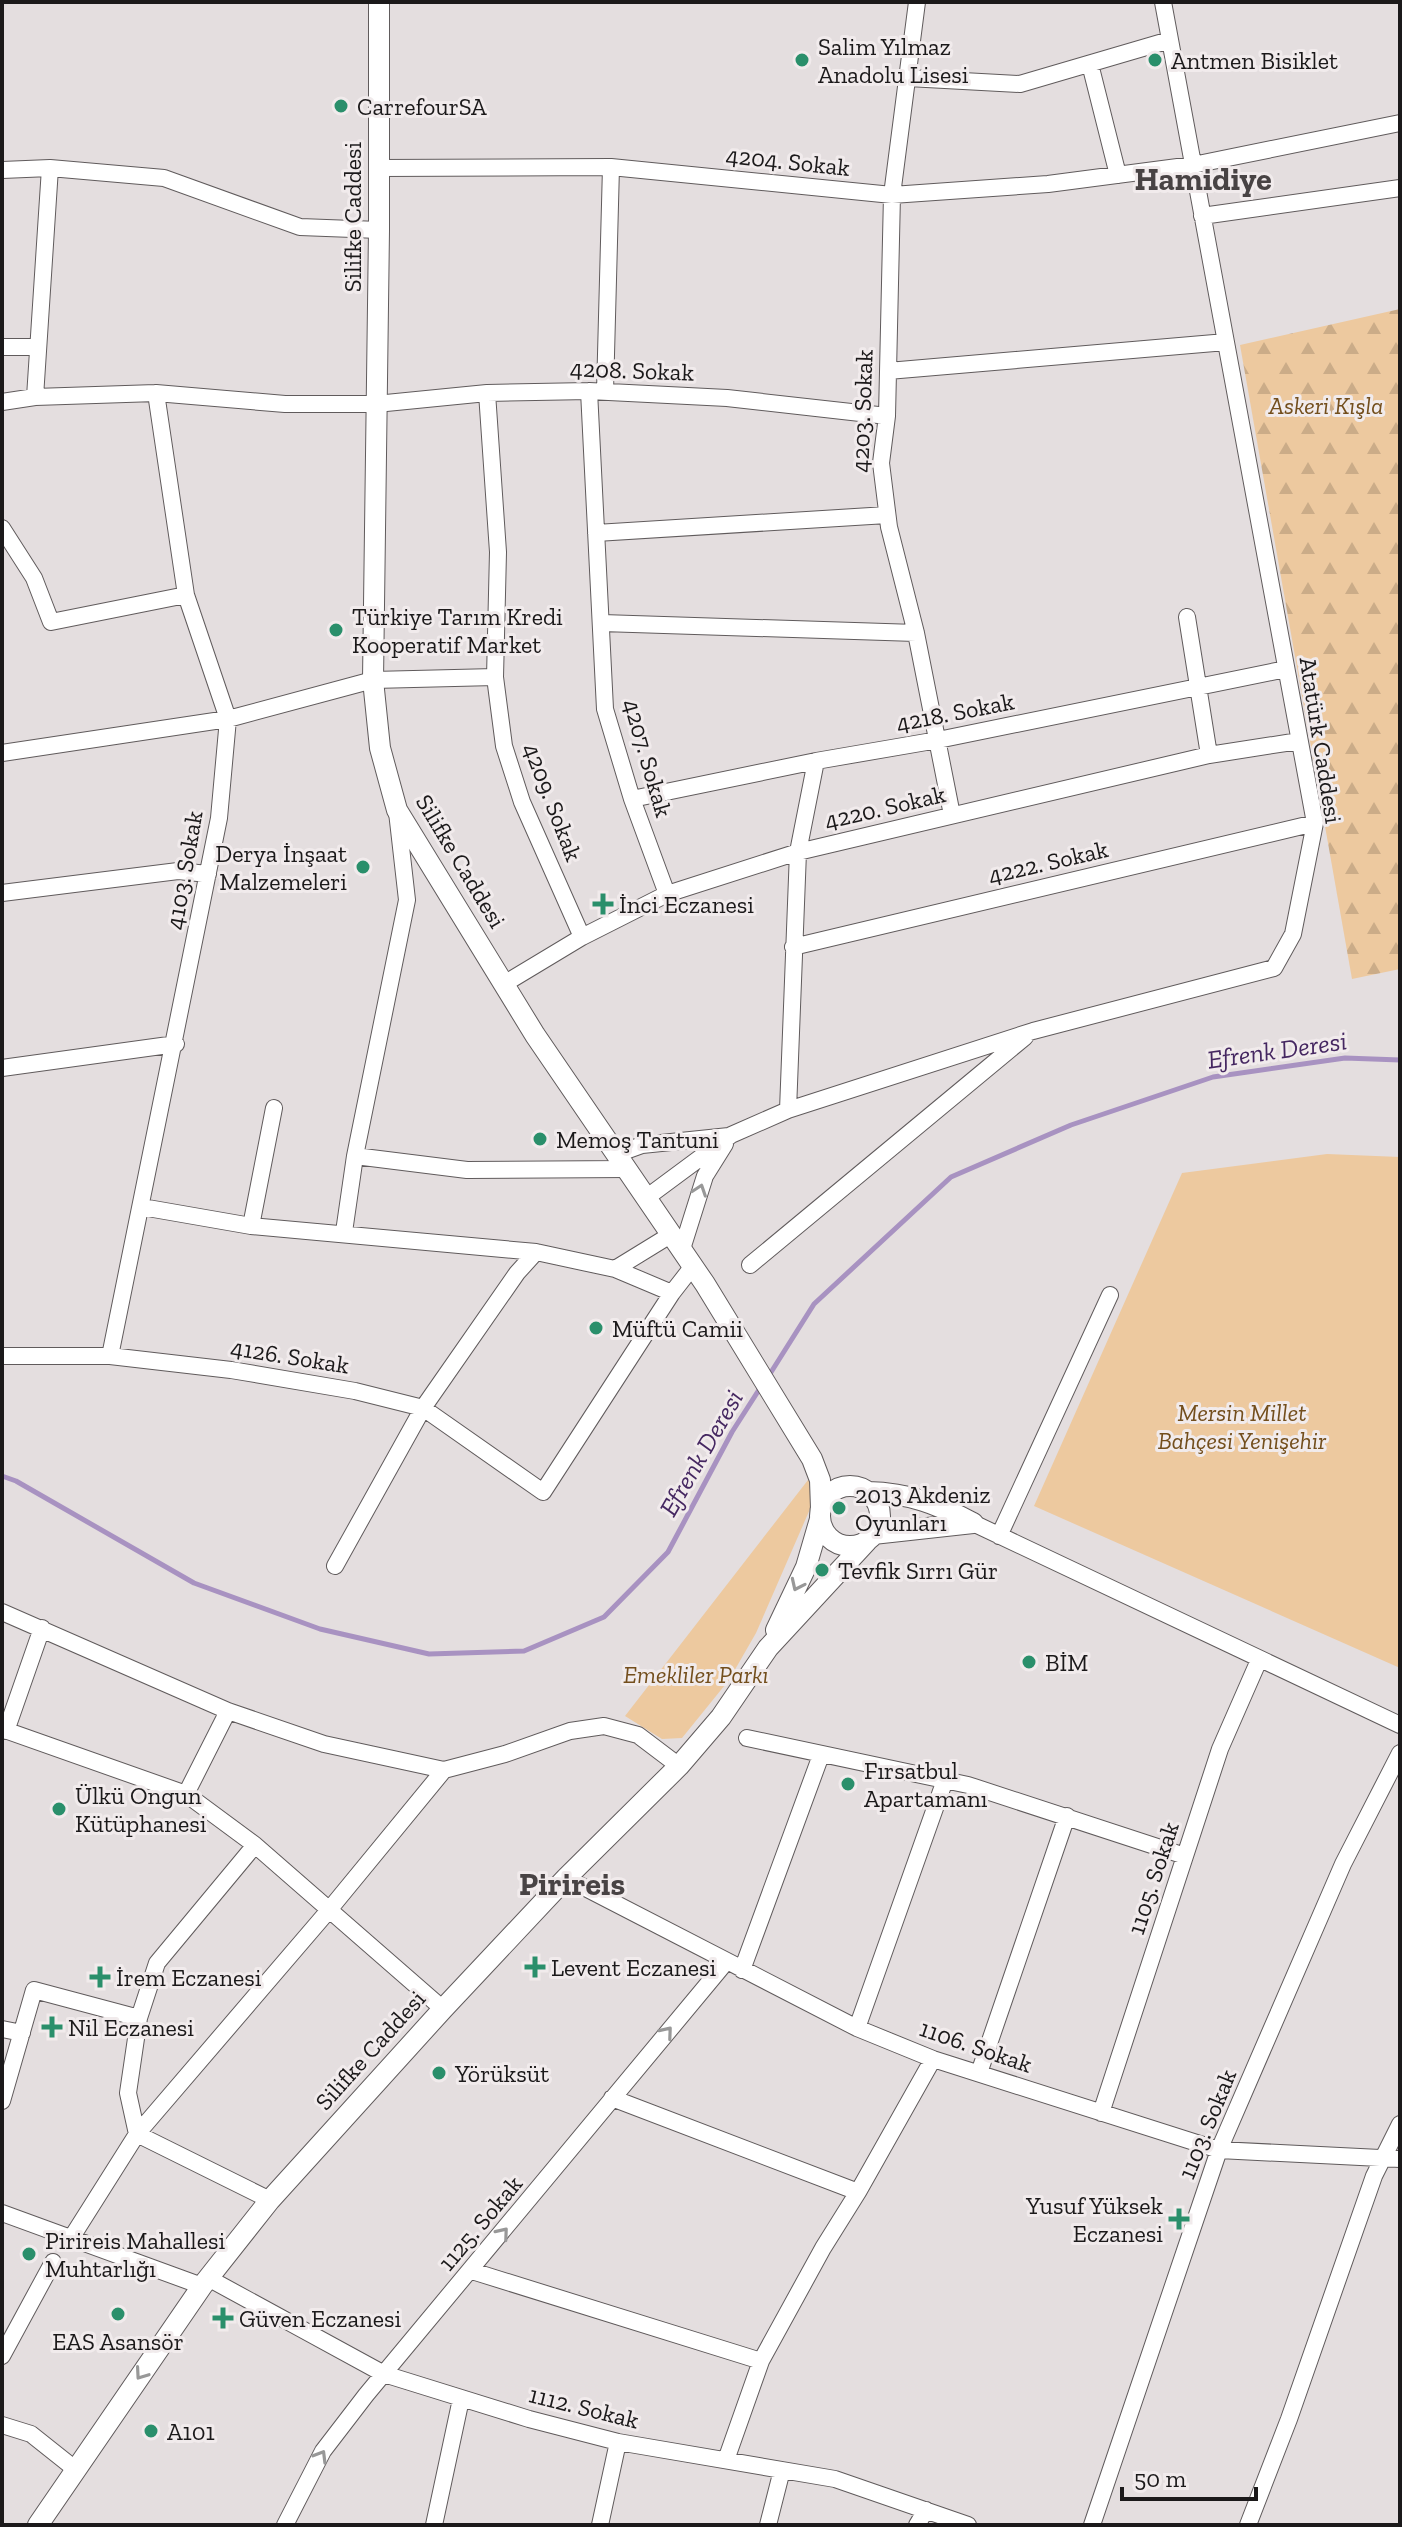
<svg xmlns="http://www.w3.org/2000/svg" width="1402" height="2527" viewBox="0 0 1402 2527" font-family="'Zilla Slab',serif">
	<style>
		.green { fill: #edc99f }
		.forest { fill: url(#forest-firs) }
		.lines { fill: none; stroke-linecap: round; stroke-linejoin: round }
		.stream { stroke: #a892c1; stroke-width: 5 }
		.minor-casing { stroke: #605b5c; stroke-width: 18 }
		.tertiary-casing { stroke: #605b5c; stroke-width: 22 }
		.minor { stroke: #fff; stroke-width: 16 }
		.tertiary { stroke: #fff; stroke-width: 20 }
		.oneway { stroke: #989898 }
		.poi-dot { fill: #2a8f6b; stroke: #f1ebec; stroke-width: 3 }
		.labels { text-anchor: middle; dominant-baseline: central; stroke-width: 6; stroke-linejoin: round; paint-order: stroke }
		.poi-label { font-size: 24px; fill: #1b191a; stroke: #f1ebec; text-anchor: start }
		.street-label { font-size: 24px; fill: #1b191a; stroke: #f1ebec }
		.park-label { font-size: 24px; font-style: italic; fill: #734e1c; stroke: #f1ebec }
		.water-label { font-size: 26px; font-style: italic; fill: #452761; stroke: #f1ebec }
		.district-label { font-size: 32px; font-weight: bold; fill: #484344; stroke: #f1ebec }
	</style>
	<defs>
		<pattern id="forest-firs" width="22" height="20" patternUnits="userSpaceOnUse" patternTransform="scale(2)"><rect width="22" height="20" fill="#edc99f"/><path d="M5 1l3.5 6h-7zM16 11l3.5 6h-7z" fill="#cbac88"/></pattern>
	</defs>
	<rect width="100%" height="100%" fill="#e4dedf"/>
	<path class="green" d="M 1327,1154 L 1400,1157 L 1400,1668 L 1034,1506 L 1182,1173 Z
		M 808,1480 L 813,1481 L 810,1509 L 756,1633 L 729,1680 L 682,1738 L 662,1739 L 625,1716 Z"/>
	<path class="forest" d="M 1400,309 L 1400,969 L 1352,979 L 1240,345 Z"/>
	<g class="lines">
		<path class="stream" d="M 768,1377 L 814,1304 L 951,1177 L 1071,1125 L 1213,1077 L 1345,1058 L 1400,1060
			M 2,1476 L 16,1481 L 194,1583 L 320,1629 L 429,1654 L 524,1651 L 604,1617 L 668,1552 L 732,1432 L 762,1385"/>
		<g class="minor-casing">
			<path id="minor" d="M 917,2 L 892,195 L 887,416 L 881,463 L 889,527 L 916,633 L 952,815
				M 1090,64 L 1118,175
				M 908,78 L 1020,84 L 1170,40
				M 378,168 L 611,167 L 892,195 L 1048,184 L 1193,165 L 1400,123
				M 2,170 L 50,168 L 164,178 L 300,227 L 379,230
				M 1202,216 L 1400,188
				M 2,347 L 38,347
				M 888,371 L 1226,342
				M 589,391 L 605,709 L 632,799 L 667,894
				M 605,392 L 611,167
				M 487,393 L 498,552 L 495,677 L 504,746 L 522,802 L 582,937
				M 35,397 L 50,168
				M 2,402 L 35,397 L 156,393 L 285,404 L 376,404 L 487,393 L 589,391 L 727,398 L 887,416
				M 2,528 L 34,578 L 51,622 L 186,595
				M 596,533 L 887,515
				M 1187,617 L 1209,755
				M 602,623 L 916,633
				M 2,753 L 228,719 L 373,680 L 495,677
				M 632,799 L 816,761 L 938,740 L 1286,669
				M 2,893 L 178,871 L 208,874
				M 793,947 L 1315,823
				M 504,984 L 582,937 L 667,894 L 798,852 L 1209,755 L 1299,741
				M 2,1068 L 176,1044
				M 788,1110 L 798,852 L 816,761
				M 617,1154 L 642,1145 L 729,1136
				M 355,1156 L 467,1170 L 627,1169
				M 646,1198 L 731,1135 L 788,1110 L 1033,1031 L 1274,968 L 1293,934 L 1315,823 L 1163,2
				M 142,1207 L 251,1226 L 536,1252 L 615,1269
				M 251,1226 L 274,1108
				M 344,1232 L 355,1156 L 407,900 L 397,812
				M 672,1234 L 615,1269 L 672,1293
				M 682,1249 L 705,1176 L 725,1144
				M 750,1265 L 1025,1037
				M 2,1356 L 110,1356 L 231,1370 L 355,1391 L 423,1408 L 543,1492 L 672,1293 L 693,1266
				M 110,1356 L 219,818 L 228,719 L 186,595 L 156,393
				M 973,1523 L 1400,1725
				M 999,1536 L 1110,1295
				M 335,1566 L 423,1408 L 517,1273 L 536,1252
				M 2,1612 L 228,1711 L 324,1744 L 444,1770 L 505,1754 L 570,1731 L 604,1726 L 638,1735 L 679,1766
				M 2,1729 L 186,1794 L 255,1845 L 443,2009
				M 6,1731 L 42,1628
				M 747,1738 L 968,1785 L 1185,1856
				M 186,1794 L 228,1711
				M 255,1845 L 157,1963 L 139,2018 L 128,2093 L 137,2134 L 270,2200
				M 566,1878 L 857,2028 L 933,2059 L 1219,2150 L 1400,2159
				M 742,1970 L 821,1755
				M 857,2028 L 945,1780
				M 2,2029 L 22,2033
				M 979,2073 L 1067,1816
				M 612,2098 L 858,2192
				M 2,2101 L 34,1990 L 139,2018
				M 1101,2113 L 1220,1749 L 1259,1660
				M 2,2213 L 202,2286
				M 70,2240 L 137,2134 L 329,1910 L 444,1770
				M 472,2271 L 761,2361
				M 208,2278 L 384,2374 L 529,2419 L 618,2442 L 835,2479 L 968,2525
				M 2,2356 L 53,2262
				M 2,2425 L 31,2434 L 75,2469
				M 726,2460 L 761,2361 L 823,2248 L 858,2192 L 933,2059
				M 285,2525 L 323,2451 L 366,2395 L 726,1962
				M 434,2525 L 461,2399
				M 600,2525 L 618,2442
				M 768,2525 L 782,2470
				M 917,2525 L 926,2510
				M 1092,2525 L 1219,2150 L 1343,1864 L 1400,1753
				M 1248,2525 L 1289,2419 L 1374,2176 L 1400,2124"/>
		</g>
		<g class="tertiary-casing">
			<path id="tertiary" d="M 379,2 L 379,230 L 373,680 L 380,748 L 397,810 L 535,1035 L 705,1284 L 812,1459 L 820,1480 L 821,1509
				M820 1516a30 30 0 1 1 60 0a30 30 0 1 1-60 0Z
				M 868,1492 C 910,1493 937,1504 973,1523
				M 873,1534 L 973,1523
				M 776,1630 L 806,1567 L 820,1519
				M 38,2525 L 202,2286 L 270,2200 L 443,2009 L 566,1878 L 679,1766 L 721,1717 L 768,1648 L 867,1541"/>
		</g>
		<use href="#minor" class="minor"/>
		<use href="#tertiary" class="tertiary"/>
	</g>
	<defs><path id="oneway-chevron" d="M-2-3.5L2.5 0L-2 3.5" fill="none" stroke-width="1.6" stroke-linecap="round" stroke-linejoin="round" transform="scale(2)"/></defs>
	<g class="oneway">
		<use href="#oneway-chevron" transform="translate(700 1190) rotate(-71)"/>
		<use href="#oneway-chevron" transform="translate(797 1585) rotate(115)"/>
		<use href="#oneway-chevron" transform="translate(667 2032) rotate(-50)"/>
		<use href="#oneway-chevron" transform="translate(503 2233) rotate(-50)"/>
		<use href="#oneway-chevron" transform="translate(141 2374) rotate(125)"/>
		<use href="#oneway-chevron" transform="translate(321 2456) rotate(-59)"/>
	</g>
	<g class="poi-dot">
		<circle cx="802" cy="60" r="8"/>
		<circle cx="1155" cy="60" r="8"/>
		<circle cx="341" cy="106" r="8"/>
		<circle cx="336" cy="630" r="8"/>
		<circle cx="363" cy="867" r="8"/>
		<path d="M599 892h8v8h8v8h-8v8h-8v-8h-8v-8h8z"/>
		<circle cx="540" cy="1139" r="8"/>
		<circle cx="596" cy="1328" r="8"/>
		<circle cx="839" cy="1508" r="8"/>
		<circle cx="822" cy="1570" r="8"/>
		<circle cx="1029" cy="1662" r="8"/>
		<circle cx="848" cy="1784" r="8"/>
		<circle cx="59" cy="1809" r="8"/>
		<path d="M531 1955h8v8h8v8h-8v8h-8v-8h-8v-8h8z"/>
		<path d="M96 1965h8v8h8v8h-8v8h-8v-8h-8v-8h8z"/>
		<path d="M48 2015h8v8h8v8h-8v8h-8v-8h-8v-8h8z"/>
		<circle cx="439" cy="2073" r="8"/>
		<path d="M1175 2207h8v8h8v8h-8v8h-8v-8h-8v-8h8z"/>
		<circle cx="29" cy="2254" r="8"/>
		<circle cx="118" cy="2314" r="8"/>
		<path d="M219 2306h8v8h8v8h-8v8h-8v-8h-8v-8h8z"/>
		<circle cx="151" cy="2431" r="8"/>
	</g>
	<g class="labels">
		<g class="poi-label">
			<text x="818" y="46">Salim Yılmaz<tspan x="818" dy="28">Anadolu Lisesi</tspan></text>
			<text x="1171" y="60">Antmen Bisiklet</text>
			<text x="357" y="106">CarrefourSA</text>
			<text x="352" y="616">Türkiye Tarım Kredi<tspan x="352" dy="28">Kooperatif Market</tspan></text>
			<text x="347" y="853" text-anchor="end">Derya İnşaat<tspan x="347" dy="28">Malzemeleri</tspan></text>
			<text x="619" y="904">İnci Eczanesi</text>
			<text x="556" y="1139">Memoş Tantuni</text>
			<text x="612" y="1328">Müftü Camii</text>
			<text x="855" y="1494">2013 Akdeniz<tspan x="855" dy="28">Oyunları</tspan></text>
			<text x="838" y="1570">Tevfik Sırrı Gür</text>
			<text x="1045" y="1662">BİM</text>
			<text x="864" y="1770">Fırsatbul<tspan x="864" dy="28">Apartamanı</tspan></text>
			<text x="75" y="1795">Ülkü Ongun<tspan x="75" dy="28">Kütüphanesi</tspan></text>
			<text x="551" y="1967">Levent Eczanesi</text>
			<text x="116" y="1977">İrem Eczanesi</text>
			<text x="68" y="2027">Nil Eczanesi</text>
			<text x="455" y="2073">Yörüksüt</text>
			<text x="1163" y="2205" text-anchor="end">Yusuf Yüksek<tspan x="1163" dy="28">Eczanesi</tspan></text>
			<text x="45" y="2240">Pirireis Mahallesi<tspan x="45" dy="28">Muhtarlığı</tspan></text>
			<text x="239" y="2318">Güven Eczanesi</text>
			<text x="118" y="2341" text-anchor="middle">EAS Asansör</text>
			<text x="167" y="2431">A101</text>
		</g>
		<g class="street-label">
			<text transform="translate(788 161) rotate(6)">4204. Sokak</text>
			<text transform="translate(352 217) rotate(-90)">Silifke Caddesi</text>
			<text transform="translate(632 370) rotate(2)">4208. Sokak</text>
			<text transform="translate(862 411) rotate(-88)">4203. Sokak</text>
			<text transform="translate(955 712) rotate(-11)">4218. Sokak</text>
			<text transform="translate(1321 740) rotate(81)">Atatürk Caddesi</text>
			<text transform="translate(648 758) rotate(74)">4207. Sokak</text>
			<text transform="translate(553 802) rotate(69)">4209. Sokak</text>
			<text transform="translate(885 807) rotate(-13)">4220. Sokak</text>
			<text transform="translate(461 861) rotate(59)">Silifke Caddesi</text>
			<text transform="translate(1048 862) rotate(-13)">4222. Sokak</text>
			<text transform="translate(184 870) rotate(-80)">4103. Sokak</text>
			<text transform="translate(290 1356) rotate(9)">4126. Sokak</text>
			<text transform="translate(1153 1878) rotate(-72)">1105. Sokak</text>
			<text transform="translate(976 2046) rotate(19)">1106. Sokak</text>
			<text transform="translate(370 2050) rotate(-48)">Silifke Caddesi</text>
			<text transform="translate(1207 2124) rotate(-68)">1103. Sokak</text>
			<text transform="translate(480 2223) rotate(-50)">1125. Sokak</text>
			<text transform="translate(584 2407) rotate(14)">1112. Sokak</text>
		</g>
		<g class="park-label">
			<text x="1326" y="405">Askeri Kışla</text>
			<text x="1242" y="1412">Mersin Millet<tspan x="1242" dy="28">Bahçesi Yenişehir</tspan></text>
			<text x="696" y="1674">Emekliler Parkı</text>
		</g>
		<g class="water-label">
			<text transform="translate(1277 1050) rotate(-8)">Efrenk Deresi</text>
			<text transform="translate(701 1453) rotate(-60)">Efrenk Deresi</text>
		</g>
		<g class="district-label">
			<text x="1203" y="179">Hamidiye</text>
			<text x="572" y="1884">Pirireis</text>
		</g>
	</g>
	<rect width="1402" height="2527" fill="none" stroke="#1b191a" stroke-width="8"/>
	<path d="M1122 2487v12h134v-12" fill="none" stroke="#1b191a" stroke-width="4"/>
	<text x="1134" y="2487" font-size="24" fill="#1b191a" stroke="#f1ebec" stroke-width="6" paint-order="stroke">50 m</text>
</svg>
